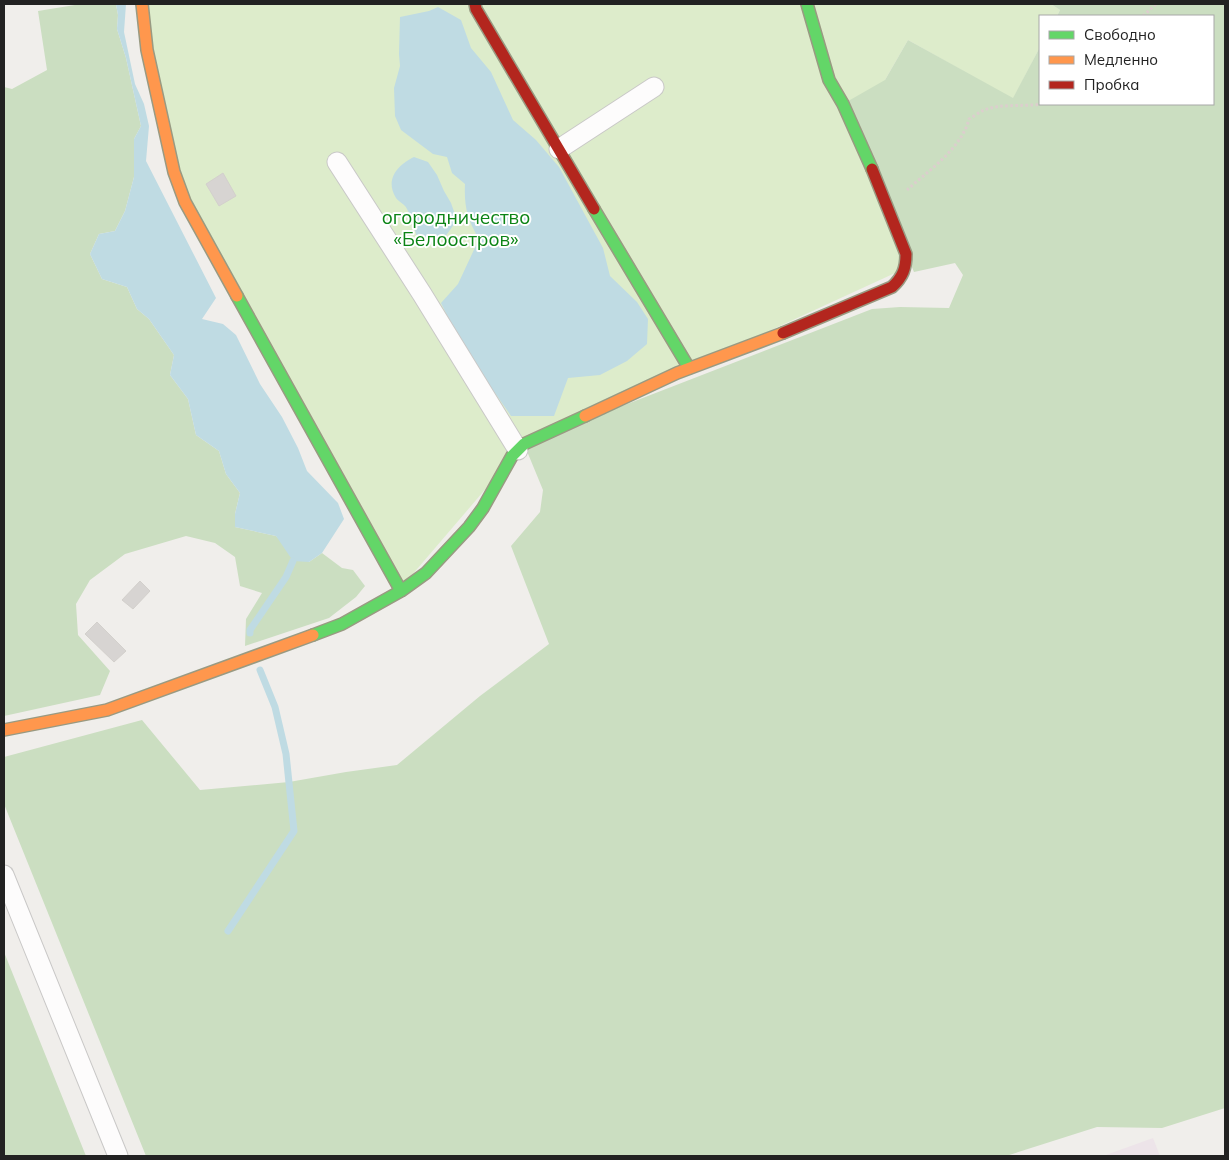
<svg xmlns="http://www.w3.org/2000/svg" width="1229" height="1160" viewBox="0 0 1229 1160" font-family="Mulish,sans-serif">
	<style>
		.industrial { fill: #ede4e9 }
		.grass { fill: #ddeccb }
		.forest { fill: #cbdec1 }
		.water { fill: #bfdbe3 }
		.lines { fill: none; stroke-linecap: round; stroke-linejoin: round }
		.stream { stroke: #bfdbe3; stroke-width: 7 }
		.building { fill: #d7d4d2; stroke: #d3d0cc }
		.street-casing { stroke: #c9c8c7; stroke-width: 21 }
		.fast-casing { stroke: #999a82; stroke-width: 14 }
		.slow-casing { stroke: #999a82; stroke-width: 14 }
		.jam-casing { stroke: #999a82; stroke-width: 14 }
		.path { stroke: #dccecd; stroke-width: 3; stroke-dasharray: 2.5 2.5; stroke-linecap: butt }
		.street { stroke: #fdfcfc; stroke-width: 19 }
		.fast { stroke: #63d668; stroke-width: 11 }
		.slow { stroke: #ff974d; stroke-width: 11 }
		.jam { stroke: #b3261e; stroke-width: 11 }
		.labels { text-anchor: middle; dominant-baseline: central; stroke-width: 4; stroke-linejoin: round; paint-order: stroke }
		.park-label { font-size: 19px; fill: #0c8416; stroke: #fff }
	</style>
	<rect width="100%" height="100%" fill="#f0eeeb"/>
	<path class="industrial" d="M 1153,1138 L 1160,1156 L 1103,1156 Z"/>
	<path class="grass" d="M 142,4 L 1051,4 L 1060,10 L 1057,16 L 1040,16 L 1040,47 L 1013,99 L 908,40 L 885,80 L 906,268 L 524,444 L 400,589 L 185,202 Z"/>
	<path class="forest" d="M 81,4 L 116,4 L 118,15 L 117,29 L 126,58 L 141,126 L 134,139 L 134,177 L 125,211 L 115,231 L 99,234 L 90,254 L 102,279 L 127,287 L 137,309 L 149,319 L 174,355 L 170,375 L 188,399 L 196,435 L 219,451 L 226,474 L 240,493 L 235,514 L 235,527 L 276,536 L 309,562 L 322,553 L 342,568 L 353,570 L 365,586 L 356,597 L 329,618 L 245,646 L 246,619 L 262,593 L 240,586 L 235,557 L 215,543 L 186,536 L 125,554 L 90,580 L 76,604 L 78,635 L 110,671 L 100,695 L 4,716 L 4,87 L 12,89 L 47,70 L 38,11 Z
		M 1051,4 L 1225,4 L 1225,1108 L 1162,1128 L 1097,1127 L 1006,1156 L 146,1156 L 4,804 L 4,757 L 142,720 L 200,790 L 289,782 L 346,772 L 397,765 L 480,696 L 549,644 L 511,546 L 540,512 L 543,490 L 524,444 L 872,309 L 900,307 L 949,308 L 963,275 L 955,263 L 914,272 L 843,104 L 885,80 L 908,40 L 1013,98 L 1040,47 L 1040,104 L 1213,104 L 1213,16 L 1057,16 L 1060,10 Z
		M 4,952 L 86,1156 L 4,1156 Z"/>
	<path class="water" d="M 116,4 L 126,4 L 124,32 L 135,84 L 144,104 L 149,126 L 146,161 L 216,298 L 202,319 L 223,324 L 236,335 L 260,384 L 282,417 L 298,448 L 307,471 L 338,503 L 344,519 L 322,553 L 309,562 L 293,561 L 276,536 L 235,527 L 235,514 L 240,493 L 226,474 L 219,451 L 196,435 L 188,399 L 170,375 L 174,355 L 149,319 L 137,309 L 127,287 L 102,279 L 90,254 L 99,234 L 115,231 L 125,211 L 134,177 L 134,139 L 141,126 L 126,58 L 117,29 L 118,15 Z
		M 438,7 L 461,20 L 471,48 L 491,72 L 513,120 L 536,140 L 559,167 L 603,248 L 610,276 L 637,302 L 648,319 L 647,344 L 627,361 L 600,375 L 568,378 L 554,416 L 511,416 L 462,346 L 441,303 L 458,284 L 479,239 C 467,219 464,206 465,184 L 452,173 L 447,157 L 433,154 L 401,130 L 395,116 L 394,88 L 400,66 L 399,54 L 400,17 L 429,11 Z
		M 414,157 L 428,162 L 437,175 L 444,191 L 451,203 L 457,220 L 445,237 L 431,244 L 418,239 C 414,229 412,218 407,209 C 405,204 399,202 396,198 C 384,179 399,164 414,157 Z"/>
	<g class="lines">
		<path class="stream" d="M 250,633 L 250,630 L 286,577 L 293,561
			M 228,931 L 294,831 L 286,754 L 275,707 L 260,670"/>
	</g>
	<path class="building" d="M 223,173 L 236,196 L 219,206 L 206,184 Z
		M 140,581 L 150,591 L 133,609 L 122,600 Z
		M 97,622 L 126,651 L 114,662 L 85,634 Z"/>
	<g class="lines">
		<g class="street-casing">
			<path id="street" d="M 559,149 L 654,87
				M 337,162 L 422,294 L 518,450
				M 4,875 L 118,1156"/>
		</g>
		<g class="fast-casing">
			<path id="fast" d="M 807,4 L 829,80 L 843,104 L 872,169
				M 594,209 L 689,368
				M 237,296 L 401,591
				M 313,635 L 342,624 L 401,591 L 426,573 L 469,527 L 483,508 L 512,456 L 524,444 L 585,416"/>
		</g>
		<g class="slow-casing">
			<path id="slow" d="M 142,4 L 147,50 L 174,172 L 185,202 L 237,296
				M 585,416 L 677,373 L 783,333
				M 4,730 L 107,710 L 313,635"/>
		</g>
		<g class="jam-casing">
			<path id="jam" d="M 475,4 L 476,9 L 594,209
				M 783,333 L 892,287 C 903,277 906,268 906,254 L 872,169"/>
		</g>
		<path class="path" d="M 1143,16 L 1156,4
			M 907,190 C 928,171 962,148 969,119 C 973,117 978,113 982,111 C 998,103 1023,107 1041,104"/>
		<use href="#street" class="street"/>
		<use href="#fast" class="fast"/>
		<use href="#slow" class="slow"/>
		<use href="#jam" class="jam"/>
	</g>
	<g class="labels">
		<g class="park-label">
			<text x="456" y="217">огородничество<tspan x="456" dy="22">«Белоостров»</tspan></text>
		</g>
	</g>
	<rect width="1229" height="1160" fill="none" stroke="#222222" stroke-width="10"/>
	<rect x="1039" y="15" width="175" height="90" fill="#ffffff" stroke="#a7a7a7"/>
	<rect x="1049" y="31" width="25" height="8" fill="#63d668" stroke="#a7a7a7"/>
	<text x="1084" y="40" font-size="15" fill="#222222">Свободно</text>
	<rect x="1049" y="56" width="25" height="8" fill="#ff974d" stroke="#a7a7a7"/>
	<text x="1084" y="65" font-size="15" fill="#222222">Медленно</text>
	<rect x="1049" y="81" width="25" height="8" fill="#b3261e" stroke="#a7a7a7"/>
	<text x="1084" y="90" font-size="15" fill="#222222">Пробка</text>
</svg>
